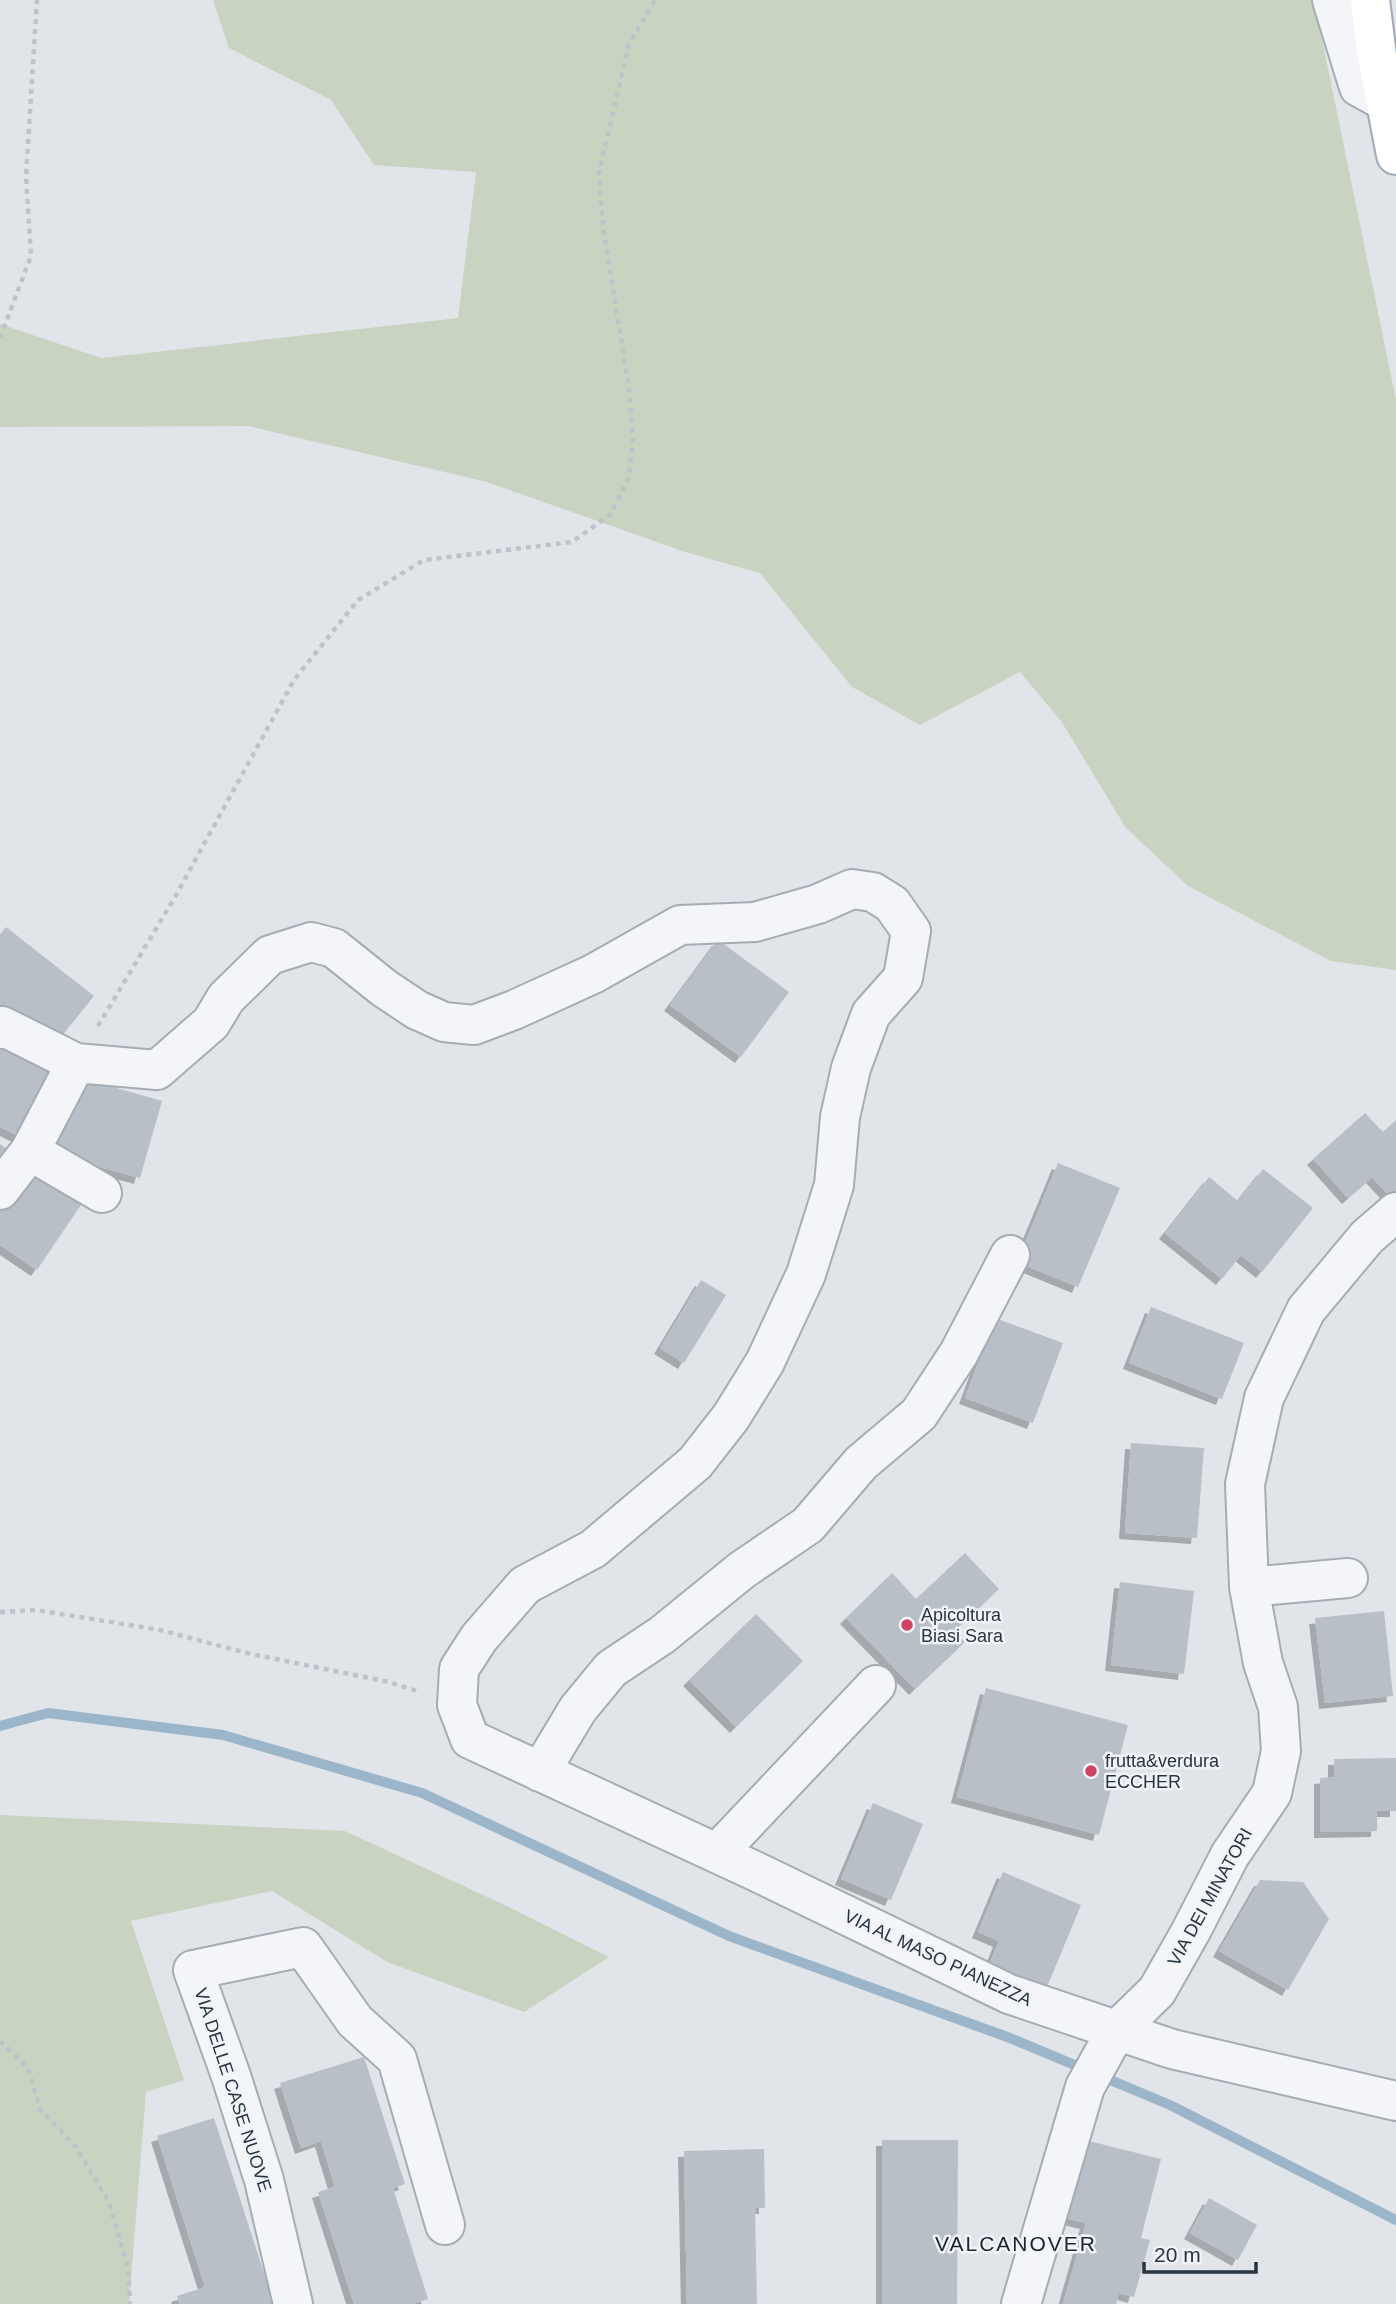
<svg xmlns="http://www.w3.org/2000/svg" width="1396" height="2304" viewBox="0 0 1396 2304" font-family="Helvetica,sans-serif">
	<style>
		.green { fill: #c8d4c1 }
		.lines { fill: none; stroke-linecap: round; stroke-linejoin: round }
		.stream { stroke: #9bb6ca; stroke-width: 10 }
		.building { fill: #b8bfc7; filter: url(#shadow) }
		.minor-casing { stroke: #a6acb4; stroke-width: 42 }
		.major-casing { stroke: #a0aab6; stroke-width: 42 }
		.path { stroke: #bec3c9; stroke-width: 4.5; stroke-dasharray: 5 5; stroke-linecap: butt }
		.minor { stroke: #f3f5f8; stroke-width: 38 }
		.major { stroke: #fff; stroke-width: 38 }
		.poi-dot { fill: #d14365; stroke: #f0f4f7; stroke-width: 2.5 }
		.labels { text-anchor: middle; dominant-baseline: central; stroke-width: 5; stroke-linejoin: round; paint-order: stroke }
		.poi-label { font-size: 18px; fill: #293442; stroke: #f0f4f7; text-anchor: start }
		.street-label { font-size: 18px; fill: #293442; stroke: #f0f4f7 }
		.quarter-label { font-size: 21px; letter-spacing: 2px; fill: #1b2532; stroke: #f0f4f7 }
	</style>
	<defs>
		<filter id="shadow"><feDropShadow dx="-6" dy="6" stdDeviation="0" flood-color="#0004"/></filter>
	</defs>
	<rect width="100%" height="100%" fill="#e1e5ea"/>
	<path class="green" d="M 213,0 L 1314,0 L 1396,400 L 1396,970 L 1331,961 L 1188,886 L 1126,828 L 1061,721 L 1020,672 L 920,725 L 852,687 L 760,573 L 685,552 L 487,482 L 248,426 L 0,427 L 0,324 L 101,358 L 458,318 L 476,172 L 374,165 L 331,100 L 229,48 Z
		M 0,1815 L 345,1831 L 509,1907 L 609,1957 L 524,2012 L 387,1962 L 272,1891 L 131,1921 L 184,2080 L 146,2092 L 129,2304 L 0,2304 Z"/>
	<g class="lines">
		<path class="stream" d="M 0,1726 L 48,1713 L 223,1735 L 422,1793 L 729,1936 L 1010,2038 L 1170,2105 L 1396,2220"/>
	</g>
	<path class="building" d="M 6,927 L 94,996 L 53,1047 L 0,1006 L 0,935 Z
		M 718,940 L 789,992 L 741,1057 L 670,1005 Z
		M 0,1046 L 62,1073 L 26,1140 L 0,1127 Z
		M 75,1076 L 162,1101 L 140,1178 L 53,1154 Z
		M 1365,1113 L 1383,1132 L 1396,1120 L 1396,1203 L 1372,1177 L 1348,1198 L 1313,1159 Z
		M 0,1144 L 11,1152 L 0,1168 Z
		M 29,1162 L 85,1199 L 37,1270 L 0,1245 L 0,1205 Z
		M 1058,1163 L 1120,1188 L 1078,1287 L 1017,1262 Z
		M 1263,1169 L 1313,1208 L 1262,1272 L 1241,1255 L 1222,1279 L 1165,1233 L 1209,1177 L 1238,1201 Z
		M 701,1280 L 726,1295 L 684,1363 L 660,1348 Z
		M 1151,1307 L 1244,1343 L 1222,1399 L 1129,1363 Z
		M 995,1318 L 1063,1343 L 1033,1423 L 965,1398 Z
		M 1131,1443 L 1204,1448 L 1197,1538 L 1125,1533 Z
		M 965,1553 L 999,1589 L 954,1631 L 965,1642 L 915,1689 L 846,1618 L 892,1573 L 916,1599 Z
		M 1120,1582 L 1194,1591 L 1184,1674 L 1111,1665 Z
		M 1384,1611 L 1393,1696 L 1325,1703 L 1315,1618 Z
		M 756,1614 L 803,1661 L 736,1727 L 689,1680 Z
		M 986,1688 L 1128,1725 L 1099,1835 L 957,1797 Z
		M 1396,1758 L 1396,1811 L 1377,1811 L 1377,1831 L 1320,1832 L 1320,1778 L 1334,1777 L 1334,1759 Z
		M 873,1803 L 923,1824 L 891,1900 L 841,1879 Z
		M 1003,1872 L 1081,1905 L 1047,1987 L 990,1963 L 999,1941 L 978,1932 Z
		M 1260,1880 L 1303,1882 L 1329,1919 L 1288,1990 L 1219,1951 Z
		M 364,2057 L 405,2184 L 393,2188 L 428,2299 L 412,2304 L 354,2304 L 318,2192 L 335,2187 L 321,2141 L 301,2148 L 280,2083 Z
		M 214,2118 L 274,2304 L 180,2304 L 177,2296 L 205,2287 L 157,2136 Z
		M 882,2140 L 958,2140 L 957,2304 L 882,2304 Z
		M 1085,2140 L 1161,2159 L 1141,2238 L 1150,2240 L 1134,2297 L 1119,2293 L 1116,2304 L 1063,2304 L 1086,2223 L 1065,2218 Z
		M 764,2149 L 765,2208 L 755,2208 L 757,2304 L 687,2304 L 684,2151 Z
		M 1209,2198 L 1257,2225 L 1238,2260 L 1190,2233 Z"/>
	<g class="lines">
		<g class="minor-casing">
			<path id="minor" d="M 1332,0 L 1359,87 L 1386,102
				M 0,1029 L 2,1026 L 76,1063 L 157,1070 L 211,1023 L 226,998 L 270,955 L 311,942 L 334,948 L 384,988 L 417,1010 L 444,1022 L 474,1025 L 514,1010 L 593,974 L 680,925 L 755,922 L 818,904 L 852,889 L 873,892 L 892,904 L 911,931 L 903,978 L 871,1014 L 851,1068 L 840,1117 L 834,1185 L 806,1274 L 765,1362 L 731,1417 L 695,1463 L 593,1549 L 525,1585 L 479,1638 L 459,1669 L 457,1705 L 470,1739 L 755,1871 L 1009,1994 L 1172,2049 L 1396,2101
				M 30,1151 L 102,1193
				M 0,1190 L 30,1151 L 76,1063
				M 1249,1587 L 1348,1578
				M 540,1772 L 578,1709 L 611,1669 L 662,1635 L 742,1570 L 808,1525 L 861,1463 L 919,1414 L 959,1353 L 1010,1255
				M 717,1853 L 876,1685
				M 293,2304 L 264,2180 L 231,2076 L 193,1970 L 303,1947 L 355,2021 L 397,2059 L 445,2225
				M 1021,2304 L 1085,2087 L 1116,2031 L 1157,1991 L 1191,1931 L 1230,1855 L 1272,1793 L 1281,1751 L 1278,1707 L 1263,1663 L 1249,1587 L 1245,1484 L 1264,1398 L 1306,1310 L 1367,1237 L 1396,1212"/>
		</g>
		<g class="major-casing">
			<path id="major" d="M 1370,0 L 1377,56 L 1396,155"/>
		</g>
		<path class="path" d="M 0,338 L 31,256 L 26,176 L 37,0
			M 98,1026 L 175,897 L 294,680 L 358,600 L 424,560 L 572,542 L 610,515 L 629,477 L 633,438 L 629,389 L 603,227 L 599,172 L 629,44 L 655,0
			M 0,1612 L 36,1610 L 160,1630 L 251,1654 L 389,1682 L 420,1692
			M 0,2041 L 28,2068 L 40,2109 L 75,2146 L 109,2202 L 128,2268 L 130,2304"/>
		<use href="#minor" class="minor"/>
		<use href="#major" class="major"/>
	</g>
	<g class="poi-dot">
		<circle cx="907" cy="1625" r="7"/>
		<circle cx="1091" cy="1771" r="7"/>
	</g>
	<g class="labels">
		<g class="poi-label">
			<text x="921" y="1615">Apicoltura<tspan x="921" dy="21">Biasi Sara</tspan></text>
			<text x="1105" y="1761">frutta&amp;verdura<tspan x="1105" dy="21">ECCHER</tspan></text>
		</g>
		<g class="street-label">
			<text transform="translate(1210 1897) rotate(-61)">VIA DEI MINATORI</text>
			<text transform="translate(938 1958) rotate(25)">VIA AL MASO PIANEZZA</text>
			<text transform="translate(233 2090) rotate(72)">VIA DELLE CASE NUOVE</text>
		</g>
		<g class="quarter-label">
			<text x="1016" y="2243">VALCANOVER</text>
		</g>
	</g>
	<path d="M1144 2262v10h112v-10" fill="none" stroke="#293442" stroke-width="3.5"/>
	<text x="1154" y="2262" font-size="21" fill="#293442" stroke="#f0f4f7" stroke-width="5" paint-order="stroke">20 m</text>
</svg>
